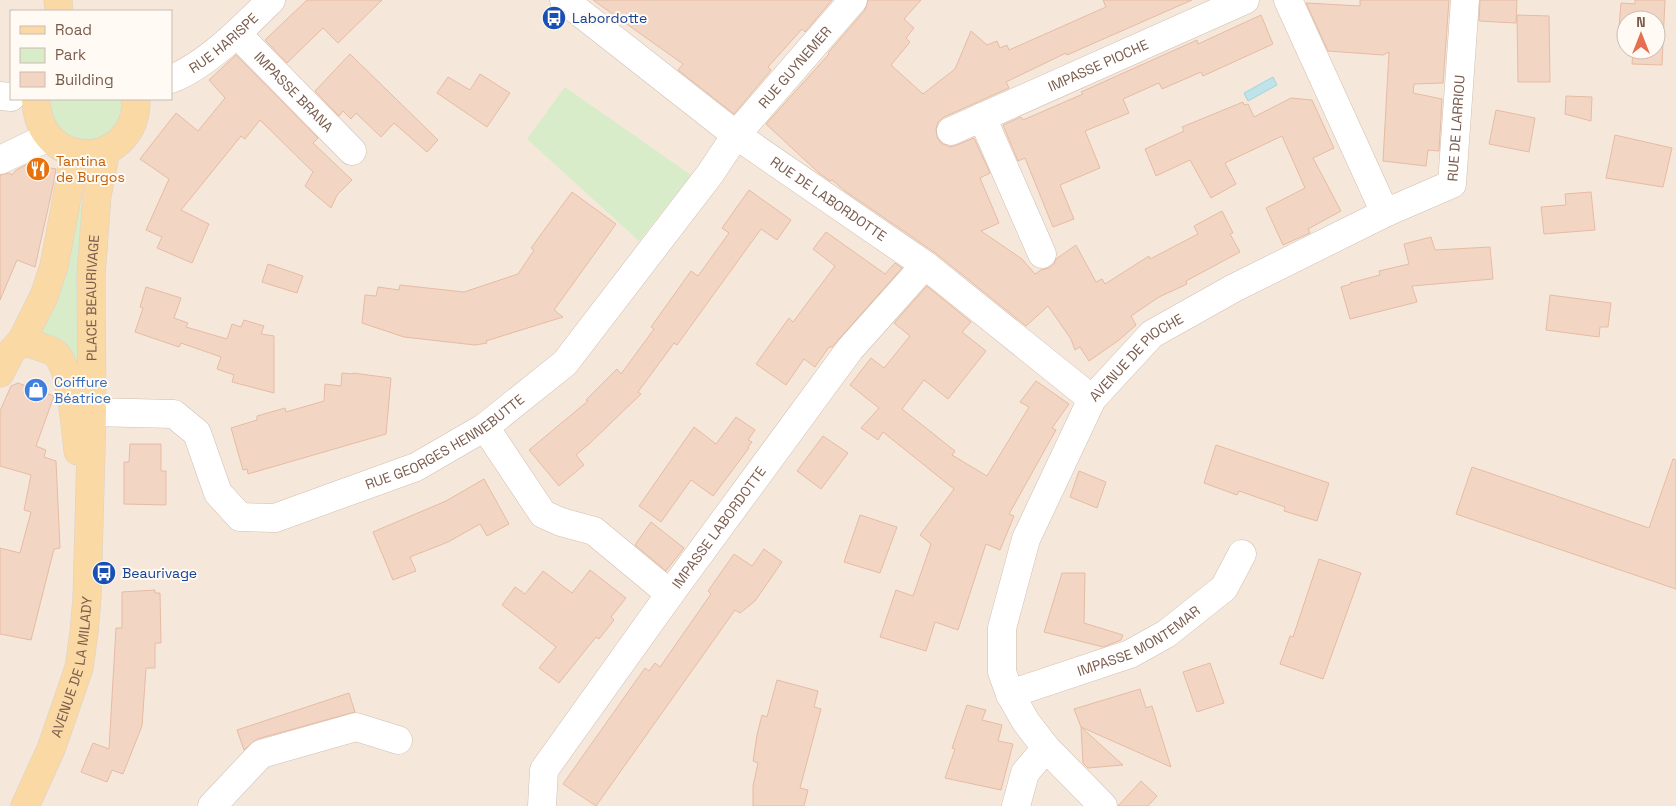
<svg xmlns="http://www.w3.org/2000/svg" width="1676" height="806" viewBox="0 0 1676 806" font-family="'Space Grotesk',sans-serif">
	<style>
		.residential { fill: #f5e8da; fill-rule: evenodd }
		.green { fill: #d8ecc9 }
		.water { fill: #bfe3e8; stroke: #a5d3da }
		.building { fill: #f3d5c3; stroke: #e6bba3 }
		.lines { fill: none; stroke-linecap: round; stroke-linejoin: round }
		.minor-casing { stroke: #d1beb0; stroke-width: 29 }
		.major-casing { stroke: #dad1cd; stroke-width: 29 }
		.minor { stroke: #fff; stroke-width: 28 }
		.major { stroke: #fbd9a5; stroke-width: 28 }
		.labels { text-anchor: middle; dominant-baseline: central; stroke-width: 4; stroke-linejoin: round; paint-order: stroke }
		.transit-label { font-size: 14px; fill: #164399; stroke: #fffaf3; text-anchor: start }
		.street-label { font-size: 14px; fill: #7a5c4d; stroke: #fffaf3 }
		.food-label { font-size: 14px; fill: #c56008; stroke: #fffaf3; text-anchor: start }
		.shop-label { font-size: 14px; fill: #366cbe; stroke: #fffaf3; text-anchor: start }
	</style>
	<rect width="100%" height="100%" fill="#fdf6ec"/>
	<path class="residential" d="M 0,0 L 1676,0 L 1676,806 L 0,806 ZM 11,11 L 171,11 L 171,99 L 11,99 ZM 1626,20 L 1656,20 L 1656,50 L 1626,50 Z"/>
	<path class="green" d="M 565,87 L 691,175 L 639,241 L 527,139 Z
		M 51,99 L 122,99 C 122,105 123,113 120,118 C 104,158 48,142 51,99 Z
		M 83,197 L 90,199 L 80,370 L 39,333 Z"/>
	<path class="water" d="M 1273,77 L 1277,85 L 1248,101 L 1244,93 Z"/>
	<path class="building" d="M 307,0 L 382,0 L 338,43 L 323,28 L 287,63 L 265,40 Z
		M 593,0 L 832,0 L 805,32 L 802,29 L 768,67 L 771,70 L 734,114 L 678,70 L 683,64 Z
		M 868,0 L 921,0 L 904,19 L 914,28 L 906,38 L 910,42 L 891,65 L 923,94 L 955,69 L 971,31 L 987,45 L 997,41 L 1000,48 L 1007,45 L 1009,50 L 1106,7 L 1103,0 L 1192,0 L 1067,55 L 1066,53 L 1006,82 L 1009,88 L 944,117 L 938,122 L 936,129 L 937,137 L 941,143 L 950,147 L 957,145 L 974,138 L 990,173 L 980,178 L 999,223 L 981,231 L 1022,259 L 1035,274 L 1041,270 L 1049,268 L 1054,264 L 1056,259 L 1076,245 L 1096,282 L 1102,279 L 1105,284 L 1149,256 L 1150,259 L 1198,234 L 1194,226 L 1222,211 L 1233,233 L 1230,234 L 1240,252 L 1186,281 L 1187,284 L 1159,297 L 1131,316 L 1136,325 L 1119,340 L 1089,361 L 1080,347 L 1075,350 L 1071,339 L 1048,306 L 1026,326 L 934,252 L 845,191 L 832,180 L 830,181 L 819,173 L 766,124 L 829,54 L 828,53 L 865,10 Z
		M 1360,0 L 1449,0 L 1443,83 L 1414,84 L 1413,93 L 1442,99 L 1439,151 L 1428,150 L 1426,166 L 1383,161 L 1389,52 L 1383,55 L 1328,51 L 1306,3 L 1360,6 Z
		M 1480,0 L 1517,0 L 1516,23 L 1479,21 Z
		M 1635,0 L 1665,0 L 1662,65 L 1632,64 L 1633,50 L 1656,50 L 1656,20 L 1626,20 L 1626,40 L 1618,39 L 1621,3 L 1635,4 Z
		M 1261,15 L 1273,44 L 1203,76 L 1201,72 L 1162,89 L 1159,83 L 1123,99 L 1129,113 L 1085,131 L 1100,168 L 1060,185 L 1074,219 L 1053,227 L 1025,158 L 1018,161 L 1003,125 L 1021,117 L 1023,120 L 1083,94 L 1081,92 L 1197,40 L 1198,44 Z
		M 1517,15 L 1549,16 L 1550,82 L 1518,82 Z
		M 350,54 L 438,140 L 427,152 L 394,123 L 381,137 L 356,113 L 351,119 L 343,111 L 339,116 L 315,91 Z
		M 236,55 L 318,138 L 313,143 L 352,180 L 337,195 L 331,208 L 305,186 L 313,172 L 260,120 L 245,139 L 241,136 L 181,210 L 209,224 L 192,263 L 157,248 L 162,237 L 146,230 L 169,179 L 140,159 L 176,113 L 198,131 L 225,98 L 209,80 Z
		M 480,74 L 510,93 L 487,127 L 437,93 L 448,77 L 470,90 Z
		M 1566,96 L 1592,97 L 1591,121 L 1565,114 Z
		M 1291,98 L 1312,100 L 1334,148 L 1313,158 L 1341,211 L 1308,229 L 1310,233 L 1283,245 L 1266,208 L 1305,188 L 1282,136 L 1225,163 L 1236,184 L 1211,198 L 1190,160 L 1156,176 L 1145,149 L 1184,131 L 1182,127 L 1243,102 L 1244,105 L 1248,104 L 1254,117 Z
		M 1496,110 L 1535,118 L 1529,152 L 1489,144 Z
		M 1615,135 L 1672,148 L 1663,187 L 1606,178 Z
		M 28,164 L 56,169 L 53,186 L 35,267 L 17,260 L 0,300 L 0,175 L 9,173 L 12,175 L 16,170 Z
		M 749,190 L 791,220 L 777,240 L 761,229 L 677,345 L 674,343 L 638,392 L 641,394 L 589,444 L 576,455 L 584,465 L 559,486 L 529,450 L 588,401 L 586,400 L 617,369 L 621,374 L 654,329 L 651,327 L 691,271 L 698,276 L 729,233 L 722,228 Z
		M 572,192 L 616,224 L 554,310 L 563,317 L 486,341 L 487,343 L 475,345 L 404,337 L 362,323 L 365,295 L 376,296 L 378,287 L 399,290 L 400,285 L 464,292 L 518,274 L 534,250 L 531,248 Z
		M 1591,192 L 1595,230 L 1544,234 L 1541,207 L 1566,205 L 1565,194 Z
		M 826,232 L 885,274 L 895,263 L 902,268 L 832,347 L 829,347 L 815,367 L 804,359 L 786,385 L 756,364 L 789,318 L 793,322 L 835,266 L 813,249 Z
		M 1431,237 L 1435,250 L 1490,247 L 1493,279 L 1412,286 L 1417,302 L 1350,319 L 1341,287 L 1351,284 L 1350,283 L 1380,275 L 1379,271 L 1409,264 L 1404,244 Z
		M 268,264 L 303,276 L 297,293 L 262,282 Z
		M 927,286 L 971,322 L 962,332 L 986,351 L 948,399 L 924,380 L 902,409 L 955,451 L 952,455 L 987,476 L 1029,407 L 1020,402 L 1036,381 L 1069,404 L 1052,428 L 1056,430 L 1009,514 L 1014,516 L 1000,550 L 986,544 L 958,630 L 935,622 L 926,651 L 880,637 L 896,590 L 913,596 L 931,544 L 920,535 L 954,489 L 883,432 L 878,440 L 861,428 L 879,408 L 850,385 L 871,358 L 884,368 L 910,336 L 894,323 Z
		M 146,287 L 181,298 L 174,318 L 188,323 L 186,327 L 227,339 L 232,324 L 241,327 L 244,320 L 264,326 L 261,334 L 274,336 L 274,393 L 232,382 L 234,375 L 217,369 L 221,357 L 181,343 L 179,347 L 135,332 L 143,308 L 140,307 Z
		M 1550,295 L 1611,303 L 1608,327 L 1600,327 L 1599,337 L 1546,330 Z
		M 342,373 L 353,374 L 353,373 L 391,378 L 386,434 L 248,474 L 247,469 L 243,470 L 231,428 L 257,420 L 257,416 L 285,408 L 286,412 L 324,401 L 325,384 L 341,386 Z
		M 18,383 L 54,396 L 36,446 L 46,450 L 44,457 L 56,461 L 60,548 L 54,549 L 31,640 L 0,634 L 0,548 L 20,553 L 31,512 L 24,510 L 31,475 L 0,466 L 0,411 L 11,386 Z
		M 736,417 L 755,430 L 748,440 L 752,442 L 748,447 L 749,448 L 713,496 L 691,480 L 661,522 L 639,506 L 694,427 L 716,444 Z
		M 823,436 L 848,453 L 821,489 L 797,471 Z
		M 130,444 L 161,444 L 161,471 L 166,471 L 166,505 L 124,504 L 124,462 L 129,462 Z
		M 1216,445 L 1329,483 L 1317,521 L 1284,511 L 1285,507 L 1239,491 L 1237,495 L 1204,483 Z
		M 1673,459 L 1676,460 L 1676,589 L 1456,514 L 1472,467 L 1649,528 Z
		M 1079,471 L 1106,482 L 1097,508 L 1070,497 Z
		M 484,479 L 509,524 L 487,536 L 480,524 L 448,542 L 410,557 L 416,571 L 393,580 L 373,532 L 446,501 Z
		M 860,515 L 897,527 L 880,573 L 844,562 Z
		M 651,522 L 684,548 L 666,571 L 635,545 Z
		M 764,549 L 782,562 L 755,601 L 740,613 L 735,610 L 596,806 L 563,784 L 645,668 L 649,671 L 655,663 L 660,667 L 711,594 L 708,591 L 734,554 L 752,566 Z
		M 1319,559 L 1361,573 L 1323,679 L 1280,664 L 1290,636 L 1293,637 Z
		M 590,570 L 626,598 L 611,617 L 614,620 L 599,639 L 596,637 L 559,683 L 539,668 L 556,647 L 502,605 L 515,587 L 525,594 L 543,571 L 572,593 Z
		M 1062,573 L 1085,573 L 1084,623 L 1123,635 L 1121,640 L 1103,647 L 1044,632 Z
		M 155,590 L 155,593 L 160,593 L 161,643 L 155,643 L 155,668 L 146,668 L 142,726 L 123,774 L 112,770 L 107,782 L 81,772 L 93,743 L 109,749 L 116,628 L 122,628 L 122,592 Z
		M 1210,663 L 1224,703 L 1197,712 L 1183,672 Z
		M 777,680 L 818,691 L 814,707 L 821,709 L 800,788 L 808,790 L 804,806 L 753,806 L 753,786 L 758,763 L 753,761 L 757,735 L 762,715 L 767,717 Z
		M 1140,689 L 1146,708 L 1152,706 L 1171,767 L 1081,727 L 1123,765 L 1088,768 L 1083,763 L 1081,727 L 1074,709 Z
		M 349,693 L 355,712 L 257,739 L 244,750 L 237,730 Z
		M 967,705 L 986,710 L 982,720 L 1002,725 L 998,741 L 1013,744 L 1001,790 L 945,778 L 955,749 L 952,748 Z
		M 1141,781 L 1157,796 L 1148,806 L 1118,806 Z"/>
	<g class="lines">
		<g class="minor-casing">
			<g id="minor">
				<path id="s1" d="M 564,0 L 736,135 L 925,265 L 1092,399"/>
				<path id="s2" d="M 237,34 L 352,151"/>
				<path id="s3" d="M 171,79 C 207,65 244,27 271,0"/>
				<path d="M 0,96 L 11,97"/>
				<path d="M 982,117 L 1042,254"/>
				<path id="s4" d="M 951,131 L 1245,0"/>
				<path d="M 0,160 L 48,137"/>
				<path id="s5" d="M 1385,213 L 1452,184 L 1465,0"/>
				<path id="s6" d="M 92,412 L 174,414 L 197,433 L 218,493 L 240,517 L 275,518 L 416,467 L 485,427 L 565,363 L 710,174 L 736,135 L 853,0"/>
				<path d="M 485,427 L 543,514 L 561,522 L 594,531 L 670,594"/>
				<path id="s7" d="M 1010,694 L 1130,654 L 1166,634 L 1224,588 L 1242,554"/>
				<path d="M 212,806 L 261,754 L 356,727 L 398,740"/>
				<path id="s8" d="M 542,806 L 544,770 L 670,594 L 850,349 L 925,265"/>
				<path d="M 1016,806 L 1025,773 L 1046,748"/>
				<path id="s9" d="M 1103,806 L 1046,748 L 1026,722 L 1010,694 L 1002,672 L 1002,628 L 1026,539 L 1092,399 L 1152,334 L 1234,288 L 1385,213 L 1288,0"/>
			</g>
		</g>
		<g class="major-casing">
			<g id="major">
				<path d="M 58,0 L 59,11"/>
				<path d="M 36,99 C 38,174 138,170 136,99"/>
				<path d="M 22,340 C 31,345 48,348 55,353 C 72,369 75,427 78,451"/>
				<path d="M 0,373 L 11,352 L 22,340 L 44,296 L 54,266 L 71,176 L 73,152"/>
				<path id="s10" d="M 25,806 L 51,749 L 79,668 L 84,632 L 87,598 L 92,412 L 91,276 L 97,196 L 106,150"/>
			</g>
		</g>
		<use href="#minor" class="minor"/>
		<use href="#major" class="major"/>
	</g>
	<defs>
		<g id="bus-disc" transform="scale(1.25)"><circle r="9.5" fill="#1a4fb4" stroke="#fffaf3"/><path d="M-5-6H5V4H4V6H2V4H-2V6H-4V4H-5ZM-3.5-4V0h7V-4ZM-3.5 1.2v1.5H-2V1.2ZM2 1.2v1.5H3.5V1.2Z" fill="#fff"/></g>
		<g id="restaurant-disc" transform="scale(1.25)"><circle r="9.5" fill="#e8710a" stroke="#fffaf3"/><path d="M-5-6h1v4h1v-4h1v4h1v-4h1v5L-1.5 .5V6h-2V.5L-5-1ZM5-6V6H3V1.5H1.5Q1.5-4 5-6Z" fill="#fff"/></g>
		<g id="shop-disc" transform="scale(1.25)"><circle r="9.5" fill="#3f7fe0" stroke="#fffaf3"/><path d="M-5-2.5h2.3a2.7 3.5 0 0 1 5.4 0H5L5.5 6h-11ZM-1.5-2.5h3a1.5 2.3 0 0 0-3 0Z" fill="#fff"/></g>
	</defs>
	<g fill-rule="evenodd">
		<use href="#bus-disc" x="554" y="18"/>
		<use href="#restaurant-disc" x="38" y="169"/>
		<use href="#shop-disc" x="36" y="390"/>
		<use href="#bus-disc" x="104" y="573"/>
	</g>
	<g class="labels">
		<g class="transit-label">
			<text x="572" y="18">Labordotte</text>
			<text x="122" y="573">Beaurivage</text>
		</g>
		<g class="street-label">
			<text stroke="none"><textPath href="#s3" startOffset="64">RUE HARISPE</textPath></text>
			<text stroke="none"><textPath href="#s4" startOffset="161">IMPASSE PIOCHE</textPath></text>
			<text stroke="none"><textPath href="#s6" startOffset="950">RUE GUYNEMER</textPath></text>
			<text stroke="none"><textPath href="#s2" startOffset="81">IMPASSE BRANA</textPath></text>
			<text stroke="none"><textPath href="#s5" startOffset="129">RUE DE LARRIOU</textPath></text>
			<text stroke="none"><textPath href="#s1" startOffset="331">RUE DE LABORDOTTE</textPath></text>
			<text stroke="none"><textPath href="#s10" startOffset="519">PLACE BEAURIVAGE</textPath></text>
			<text stroke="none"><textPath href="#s9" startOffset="522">AVENUE DE PIOCHE</textPath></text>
			<text stroke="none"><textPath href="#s6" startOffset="430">RUE GEORGES HENNEBUTTE</textPath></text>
			<text stroke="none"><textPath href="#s8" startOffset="335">IMPASSE LABORDOTTE</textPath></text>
			<text stroke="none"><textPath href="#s7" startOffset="140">IMPASSE MONTEMAR</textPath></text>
			<text stroke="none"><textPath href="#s10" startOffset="148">AVENUE DE LA MILADY</textPath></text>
		</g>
		<g class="food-label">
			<text x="56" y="161">Tantina<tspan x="56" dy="16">de Burgos</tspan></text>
		</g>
		<g class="shop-label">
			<text x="54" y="382">Coiffure<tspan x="54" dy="16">Béatrice</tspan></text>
		</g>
	</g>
	<rect x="10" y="10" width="162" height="90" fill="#fffaf3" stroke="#cabbb1"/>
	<rect x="20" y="26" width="25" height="8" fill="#fbd9a5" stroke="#cabbb1"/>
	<text x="55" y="35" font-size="15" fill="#7a5c4d">Road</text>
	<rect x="20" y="48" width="25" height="15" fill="#d8ecc9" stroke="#cabbb1"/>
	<text x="55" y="60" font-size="15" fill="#7a5c4d">Park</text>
	<rect x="20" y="72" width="25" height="15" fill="#f3d5c3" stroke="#cabbb1"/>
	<text x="55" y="85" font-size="15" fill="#7a5c4d">Building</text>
	<g transform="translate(1641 35)"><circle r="24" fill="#fffaf3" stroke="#cabbb1"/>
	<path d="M0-4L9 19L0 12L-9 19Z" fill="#e76f51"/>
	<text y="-8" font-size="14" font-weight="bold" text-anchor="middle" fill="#7a5c4d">N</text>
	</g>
</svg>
